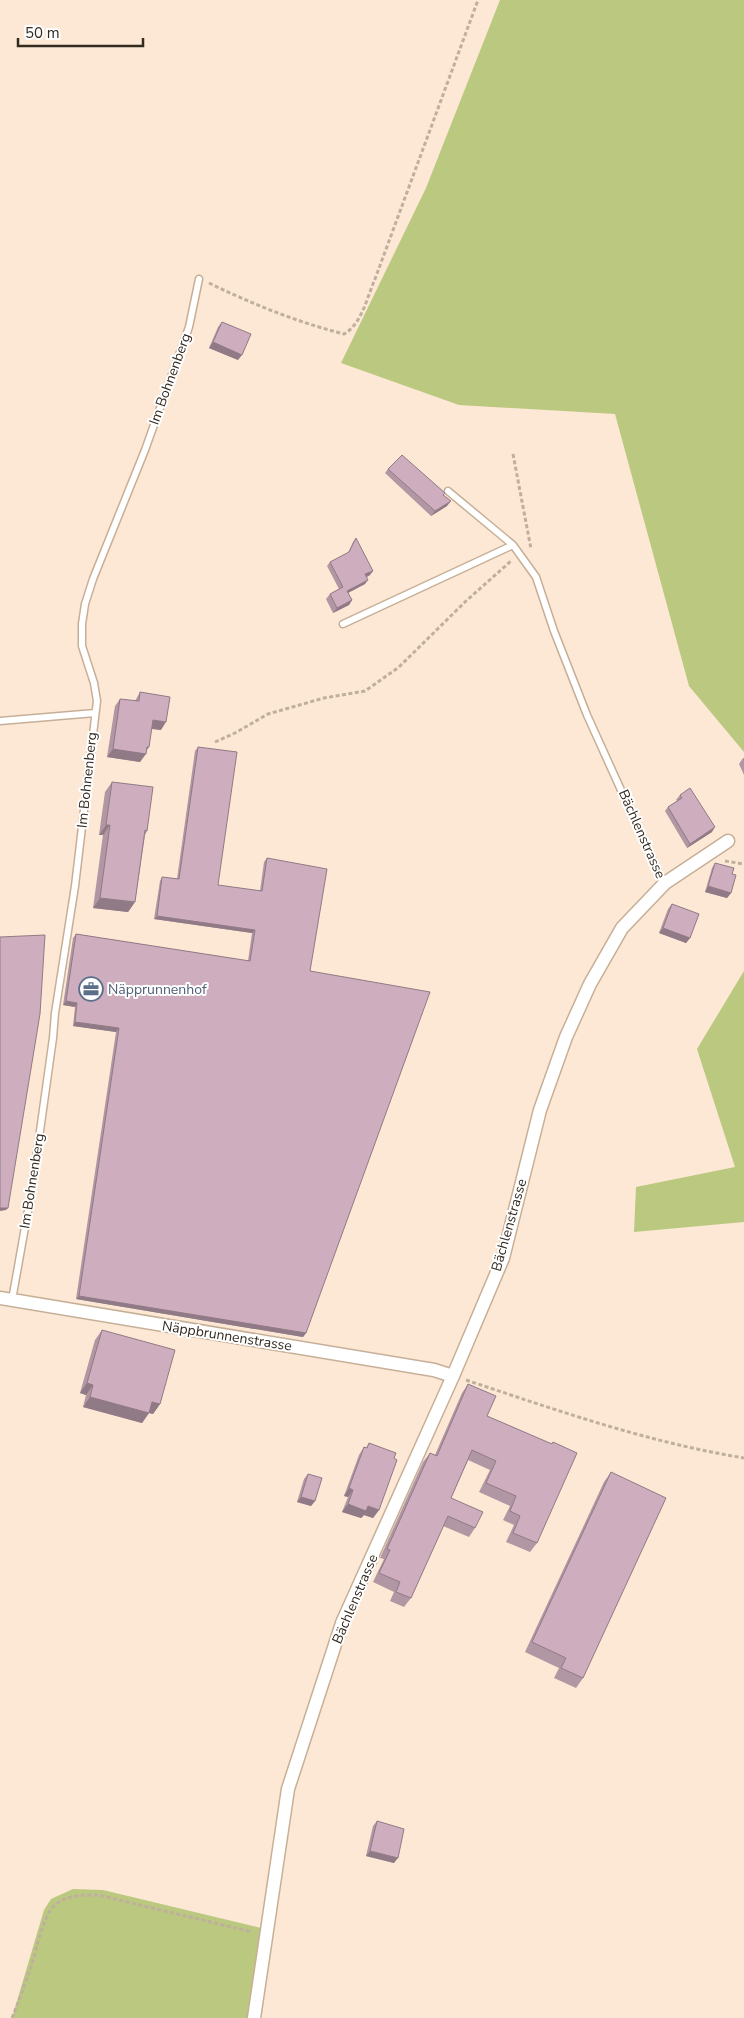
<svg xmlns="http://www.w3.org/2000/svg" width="744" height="2018" viewBox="0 0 744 2018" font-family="'Nunito Sans',sans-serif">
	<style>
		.green { fill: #bbc87f }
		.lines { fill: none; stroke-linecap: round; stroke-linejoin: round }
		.lane-casing { stroke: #c7af97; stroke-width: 9 }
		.street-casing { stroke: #c7af97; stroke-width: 15 }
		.path { stroke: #bfaf9e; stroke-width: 3; stroke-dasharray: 4 2.5; stroke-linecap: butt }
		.lane { stroke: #fff; stroke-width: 6 }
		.street { stroke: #fff; stroke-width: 12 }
		.wall { fill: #b196a3 }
		.shaded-wall { fill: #907a85 }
		.building { fill: #ceaebe; stroke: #907a85 }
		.labels { text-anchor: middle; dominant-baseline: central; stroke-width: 4; stroke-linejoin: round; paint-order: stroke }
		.street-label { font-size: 14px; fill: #332a20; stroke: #fff }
		.service-label { font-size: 14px; fill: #4e5e75; stroke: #fff; text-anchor: start }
	</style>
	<rect width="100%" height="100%" fill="#fce8d4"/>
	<path class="green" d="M 500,0 L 744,0 L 744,752 L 689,686 L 615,414 L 459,405 L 341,363 L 426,188 Z
		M 744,971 L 744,1222 L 634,1232 L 636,1187 L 735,1167 L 697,1049 Z
		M 73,1889 L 103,1890 L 261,1928 L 249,2018 L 12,2018 L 44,1910 L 51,1899 Z"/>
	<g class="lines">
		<g class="lane-casing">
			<path id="lane" d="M 448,491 L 513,545 L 536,577 L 554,631 L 587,715 L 659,874 L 665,883
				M 343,624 L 513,545
				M 0,721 L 95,713
				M 12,1300 L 32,1188 L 53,1038 L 55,1013 L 75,886 L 97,701 L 94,683 L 82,646 L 82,624 L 85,604 L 93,579 L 145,450 L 189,327 L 199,279"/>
		</g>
		<g class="street-casing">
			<path id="street" d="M 0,1298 L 434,1370 L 453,1376
				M 254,2018 L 288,1789 L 342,1623 L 453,1376 L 503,1258 L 540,1110 L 566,1037 L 590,984 L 622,928 L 665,883 L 728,841"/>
		</g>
		<path class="path" d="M 209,283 C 252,304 297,322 344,334 C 362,324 367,297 375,279 L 478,0
			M 513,454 L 531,549
			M 215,742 L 235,733 L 268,714 L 324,698 L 365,691 L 399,667 L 466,601 L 511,561
			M 725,861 L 744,864
			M 466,1380 C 559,1411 647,1442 744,1458
			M 12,2018 C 19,2001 25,1984 31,1967 C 36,1952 43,1916 54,1906 C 65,1895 83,1895 98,1895 L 252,1932"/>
		<use href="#lane" class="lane"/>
		<use href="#street" class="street"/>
	</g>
	<path class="wall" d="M 222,322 L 238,360 L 209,348 L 218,327 Z
		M 388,469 L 444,495 L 447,506 L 431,516 L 385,473 Z
		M 356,538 L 370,575 L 367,577 L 365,584 L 348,593 L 352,600 L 349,605 L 333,613 L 326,599 L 330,594 L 339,589 L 327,566 L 330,562 L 348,553 L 353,542 Z
		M 140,692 L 161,730 L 151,729 L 146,751 L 140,762 L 107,757 L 115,706 L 120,699 L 135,701 Z
		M 198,747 L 218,885 L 260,891 L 264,862 L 267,858 L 310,971 L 306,1333 L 303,1337 L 76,1299 L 116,1032 L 73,1026 L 75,1007 L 63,1005 L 73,938 L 76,934 L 248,961 L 252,933 L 154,919 L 160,881 L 162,877 L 177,879 L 195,751 Z
		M 743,758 L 744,758 L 744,775 L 739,764 Z
		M 112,782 L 147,831 L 145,835 L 135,902 L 128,912 L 93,908 L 103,835 L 99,835 L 105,792 Z
		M 680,795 L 712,832 L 687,848 L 665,811 L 668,807 L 677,801 L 676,800 Z
		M 715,863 L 732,874 L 731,893 L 727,898 L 705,892 L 712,868 Z
		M 672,904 L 690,938 L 686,943 L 659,933 L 668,909 Z
		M 102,1330 L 160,1404 L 153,1414 L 149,1413 L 142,1423 L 83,1407 L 86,1395 L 80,1393 L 95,1340 Z
		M 468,1384 L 487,1416 L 551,1444 L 553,1442 L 537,1543 L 530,1552 L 506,1542 L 514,1525 L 503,1520 L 510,1506 L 479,1492 L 490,1470 L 468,1460 L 451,1498 L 475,1528 L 469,1537 L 443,1526 L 411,1598 L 404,1607 L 390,1601 L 394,1592 L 373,1582 L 384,1559 L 380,1558 L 423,1462 L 430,1453 L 435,1455 L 462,1393 Z
		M 369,1443 L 394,1458 L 379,1510 L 373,1518 L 364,1515 L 361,1518 L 342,1512 L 348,1497 L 344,1496 L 359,1455 L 364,1447 L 366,1448 Z
		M 611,1472 L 583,1678 L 576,1688 L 554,1678 L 559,1668 L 525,1652 L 604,1482 Z
		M 308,1474 L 315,1501 L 311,1506 L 297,1502 L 304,1479 Z
		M 377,1821 L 394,1863 L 366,1856 L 373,1826 Z"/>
	<path class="shaded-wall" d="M 213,342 L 242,355 L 238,360 L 209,348 Z
		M 451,501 L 447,506 L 431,516 L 435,511 Z
		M 373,571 L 370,575 L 362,579 L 365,574 Z
		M 368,580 L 365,584 L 344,595 L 347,591 Z
		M 352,600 L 349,605 L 333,613 L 337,608 Z
		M 153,720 L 166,722 L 161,730 L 147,728 Z
		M 147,747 L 149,747 L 144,754 L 146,754 L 140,762 L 107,757 L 113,749 Z
		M 106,825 L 110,825 L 103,835 L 99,835 Z
		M 715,827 L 712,832 L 687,848 L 690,844 Z
		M 708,886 L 731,893 L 727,898 L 705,892 Z
		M 100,898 L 135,902 L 128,912 L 93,908 Z
		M 157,916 L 255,930 L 252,933 L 154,919 Z
		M 663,928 L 690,938 L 686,943 L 659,933 Z
		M 66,1001 L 77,1003 L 75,1007 L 63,1005 Z
		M 75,1022 L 119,1028 L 116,1032 L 73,1026 Z
		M 0,1208 L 8,1208 L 6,1210 L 0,1211 Z
		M 79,1296 L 306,1333 L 303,1337 L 76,1299 Z
		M 87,1383 L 93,1385 L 86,1395 L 80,1393 Z
		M 90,1397 L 152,1402 L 160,1404 L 153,1414 L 149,1413 L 142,1423 L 83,1407 Z
		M 349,1488 L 353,1490 L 348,1497 L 344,1496 Z
		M 301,1497 L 315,1501 L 311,1506 L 297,1502 Z
		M 348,1504 L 368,1506 L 379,1510 L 373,1518 L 364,1515 L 361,1518 L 342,1512 Z
		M 370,1851 L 398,1858 L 394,1863 L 366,1856 Z"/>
	<path class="building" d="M 222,322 L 251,334 L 242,355 L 213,342 Z
		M 402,455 L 445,493 L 443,495 L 451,501 L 435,511 L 388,469 Z
		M 356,538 L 373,571 L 365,574 L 368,580 L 347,591 L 352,600 L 337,608 L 330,594 L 343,587 L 330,562 L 349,552 Z
		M 140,692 L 170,697 L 166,722 L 153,720 L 149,747 L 147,747 L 146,754 L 113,749 L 120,699 L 139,701 Z
		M 198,747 L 237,752 L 218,885 L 262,891 L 267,858 L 327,869 L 310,971 L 430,992 L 306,1333 L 79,1296 L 119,1028 L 75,1022 L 77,1003 L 66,1001 L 76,934 L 250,961 L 255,930 L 157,916 L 162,877 L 179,879 Z
		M 112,782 L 153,787 L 147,831 L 145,830 L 135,902 L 100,898 L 110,825 L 106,825 Z
		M 690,788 L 715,827 L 690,844 L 668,807 L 682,798 L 680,795 Z
		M 715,863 L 734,868 L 732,874 L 736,875 L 731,893 L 708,886 Z
		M 672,904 L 699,914 L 690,938 L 663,928 Z
		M 45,935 L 40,1014 L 8,1208 L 0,1208 L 0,937 Z
		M 102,1330 L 175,1350 L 160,1404 L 152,1402 L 149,1413 L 90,1397 L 93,1385 L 87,1383 Z
		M 468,1384 L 496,1396 L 487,1416 L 552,1444 L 553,1442 L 577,1453 L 537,1543 L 513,1533 L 520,1516 L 510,1511 L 516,1496 L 486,1483 L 496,1461 L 472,1450 L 451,1498 L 483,1512 L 475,1528 L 448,1516 L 411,1598 L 396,1592 L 400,1582 L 379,1573 L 390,1550 L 387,1549 L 430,1453 L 437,1456 Z
		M 369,1443 L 396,1453 L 394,1458 L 397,1460 L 379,1510 L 368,1506 L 366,1511 L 348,1504 L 353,1490 L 349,1488 L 364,1447 L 367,1448 Z
		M 611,1472 L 666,1498 L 583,1678 L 561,1668 L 566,1658 L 532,1642 Z
		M 308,1474 L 322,1478 L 315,1501 L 301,1497 Z
		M 377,1821 L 404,1829 L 398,1858 L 370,1851 Z"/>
	<defs>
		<g id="office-ring" transform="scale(1.25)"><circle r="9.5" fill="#fff" stroke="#5c6f8a" stroke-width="1.5"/><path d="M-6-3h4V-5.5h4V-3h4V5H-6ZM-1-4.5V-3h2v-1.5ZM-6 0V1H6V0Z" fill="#5c6f8a"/></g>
	</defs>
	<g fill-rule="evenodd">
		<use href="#office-ring" x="91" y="989"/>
	</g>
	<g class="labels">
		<g class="street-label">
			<text transform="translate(170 379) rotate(-70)">Im Bohnenberg</text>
			<text transform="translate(87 780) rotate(-84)">Im Bohnenberg</text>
			<text transform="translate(642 834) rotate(66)">Bächlenstrasse</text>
			<text transform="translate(32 1181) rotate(-81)">Im Bohnenberg</text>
			<text transform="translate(509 1225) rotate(-74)">Bächlenstrasse</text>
			<text transform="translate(227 1336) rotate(9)">Näppbrunnenstrasse</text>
			<text transform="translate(355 1599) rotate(-67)">Bächlenstrasse</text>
		</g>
		<g class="service-label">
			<text x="108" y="989">Näpprunnenhof</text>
		</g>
	</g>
	<path d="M18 38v8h125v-8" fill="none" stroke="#332a20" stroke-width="2.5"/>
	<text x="25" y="38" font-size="15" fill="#332a20" stroke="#ffffff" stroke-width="4" paint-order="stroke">50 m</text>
</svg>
